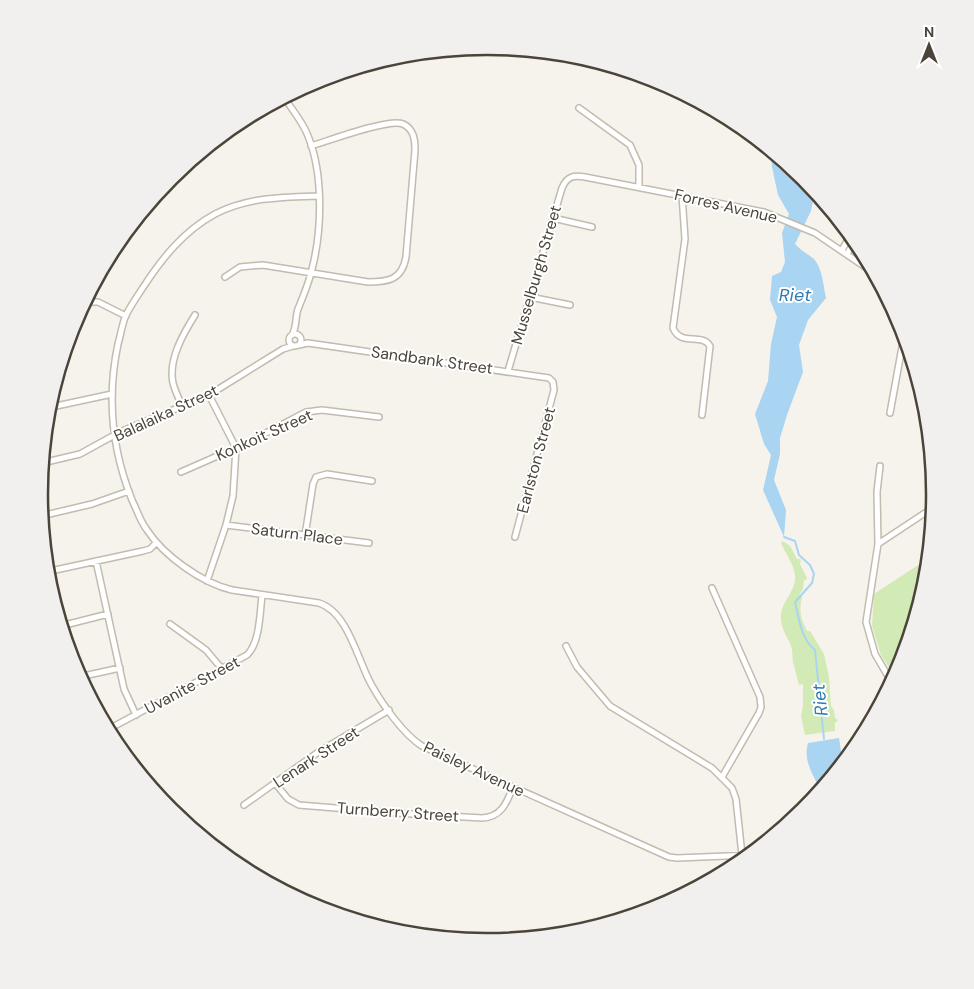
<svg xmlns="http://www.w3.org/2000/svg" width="974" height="989" viewBox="0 0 974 989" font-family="'DM Sans',sans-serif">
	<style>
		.green { fill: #d2eab5 }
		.water { fill: #a9d4f2 }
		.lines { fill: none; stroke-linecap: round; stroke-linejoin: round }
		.stream { stroke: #a9d4f2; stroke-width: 2 }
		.minor-casing { stroke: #c2bbae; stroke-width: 8 }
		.minor { stroke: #fff; stroke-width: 5 }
		.labels { text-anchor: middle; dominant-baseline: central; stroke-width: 4; stroke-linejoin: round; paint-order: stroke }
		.street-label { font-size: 16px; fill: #4b4439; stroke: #fff }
		.water-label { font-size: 18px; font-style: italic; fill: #2e7ab2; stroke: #fff }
		.rim { fill: none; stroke: #4b4439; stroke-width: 2.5 }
	</style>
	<rect width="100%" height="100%" fill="#f6f3ec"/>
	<path class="green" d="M 783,541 L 790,546 L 797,559 L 801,559 L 800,564 L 807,578 L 806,580 L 804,580 L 803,589 L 799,595 L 802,597 C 799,611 800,617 807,631 L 810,631 L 824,654 L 829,677 L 831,706 L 834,710 L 835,718 L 838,720 L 835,723 L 835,731 L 805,735 L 801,716 L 803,705 L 803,684 L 799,685 C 797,677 795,670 793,662 C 792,656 793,649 790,643 C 786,635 781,628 781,618 C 780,602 797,591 795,575 C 794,564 785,553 781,543 Z
		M 929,558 L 927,582 L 901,666 L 895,677 L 881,655 L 872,626 L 874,594 Z"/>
	<path class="water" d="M 771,151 L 804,178 L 815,191 L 811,211 L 795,244 C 800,250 808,254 814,259 C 823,270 823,285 826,298 L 808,320 L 799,345 L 803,372 L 787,415 L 780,438 L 780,454 L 774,480 L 786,510 L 784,537 L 763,490 L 771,455 L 764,444 L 755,414 L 768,381 L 771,344 L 777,317 L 770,300 L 772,276 L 781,272 L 785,262 L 782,233 L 789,214 L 778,195 L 772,167 Z
		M 839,738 L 843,764 L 821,791 C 813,774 803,762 808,743 Z"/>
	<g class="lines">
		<path class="stream" d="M 784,537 L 795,541 L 799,555 L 810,565 L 814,574 L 812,583 L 795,602 C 799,619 801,639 815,650 L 824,739"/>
		<g class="minor-casing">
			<path id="minor" d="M 284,97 C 292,110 303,122 308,136 C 324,175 322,233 311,273 C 308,285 303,297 298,309 C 295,318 297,327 292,335
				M 579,108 L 630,145 L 639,165 L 639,187
				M 682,195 L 685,239 L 673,328 C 681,347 701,332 710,346 L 702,415
				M 318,196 C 283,197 248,197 215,214 C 184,231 163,257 144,286 C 138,295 131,305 126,315 C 122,324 121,334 118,344 C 107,396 112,450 132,500 C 137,510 140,521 147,530 C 164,556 202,583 232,590 L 319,603 C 348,612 358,661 371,684 C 382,704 404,735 422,746 L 669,857 L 677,858 L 751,855
				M 553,218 L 592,227
				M 842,250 L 851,234
				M 847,254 L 855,240
				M 225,277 L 240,267 L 263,265 L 368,282 C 388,282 402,280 406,257 L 415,150 C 415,140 414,129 403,124 C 389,118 328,141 311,146
				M 530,297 L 570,305
				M 84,302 L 98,302 L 126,316
				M289 340a6 6 0 1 1 12 0a6 6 0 1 1-12 0Z
				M 299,345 L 308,343 L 549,378 L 553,382 L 554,390 L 515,537
				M 508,371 L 562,188 C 567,176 574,175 585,177 L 764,212 L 815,233 L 874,273
				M 182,406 C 179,399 175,391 173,383 C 168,360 183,334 195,315
				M 47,408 L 112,394
				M 890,413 L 902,347 L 906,339
				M 42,463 L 80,454 L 120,432 L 209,395 L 283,349 L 293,346
				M 880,466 L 877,492 L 878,544 L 866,622 L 875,654 L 892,683
				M 181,472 L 247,443 L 306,412 L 322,410 L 379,417
				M 41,516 L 92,504 L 129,491
				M 226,525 L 369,543
				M 305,536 L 313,484 L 316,477 L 327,474 L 372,481
				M 878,544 L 934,507
				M 96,561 L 124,689 L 136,715
				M 46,572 L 143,551 L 150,549 L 156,543
				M 207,581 L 226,525 L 233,496 L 236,448 L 209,395
				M 712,588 L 760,697 L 761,707 L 759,713 L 722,777
				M 170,624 L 206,650 L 222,669
				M 61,626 L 108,614
				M 566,646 L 577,667 L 610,706 L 712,768 L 732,788 L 736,799 L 742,855
				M 79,677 L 120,668
				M 107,730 L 247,655 C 260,643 260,612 262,595
				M 275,783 L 288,799 L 299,805 L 396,813 L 482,818 C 502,817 507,802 513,787
				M 244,805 L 317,753 L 389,710"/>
		</g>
		<use href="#minor" class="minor"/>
	</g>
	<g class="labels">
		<g class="street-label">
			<text transform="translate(726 206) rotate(13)">Forres Avenue</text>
			<text transform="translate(536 275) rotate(-74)">Musselburgh Street</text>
			<text transform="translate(432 360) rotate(8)">Sandbank Street</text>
			<text transform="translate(166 413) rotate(-25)">Balalaika Street</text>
			<text transform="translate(264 435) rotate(-24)">Konkoit Street</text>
			<text transform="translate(536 460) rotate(-75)">Earlston Street</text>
			<text transform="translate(297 534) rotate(7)">Saturn Place</text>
			<text transform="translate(192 685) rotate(-28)">Uvanite Street</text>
			<text transform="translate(316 757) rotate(-33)">Lenark Street</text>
			<text transform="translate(474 769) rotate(25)">Paisley Avenue</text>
			<text transform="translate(398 812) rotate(4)">Turnberry Street</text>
		</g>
		<g class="water-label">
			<text x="795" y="295">Riet</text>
			<text transform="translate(820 700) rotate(-96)">Riet</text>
		</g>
	</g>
	<path d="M0 0H974V989H0ZM48 494a439 439 0 1 1 878 0a439 439 0 1 1-878 0Z" fill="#f1f0ef" fill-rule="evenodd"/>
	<path class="rim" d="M48 494a439 439 0 1 1 878 0a439 439 0 1 1-878 0Z"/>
	<g transform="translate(929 45)" stroke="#ffffff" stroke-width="4" paint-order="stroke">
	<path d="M0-4L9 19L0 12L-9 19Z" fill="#4b4439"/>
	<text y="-8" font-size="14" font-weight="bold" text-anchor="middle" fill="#4b4439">N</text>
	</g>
</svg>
